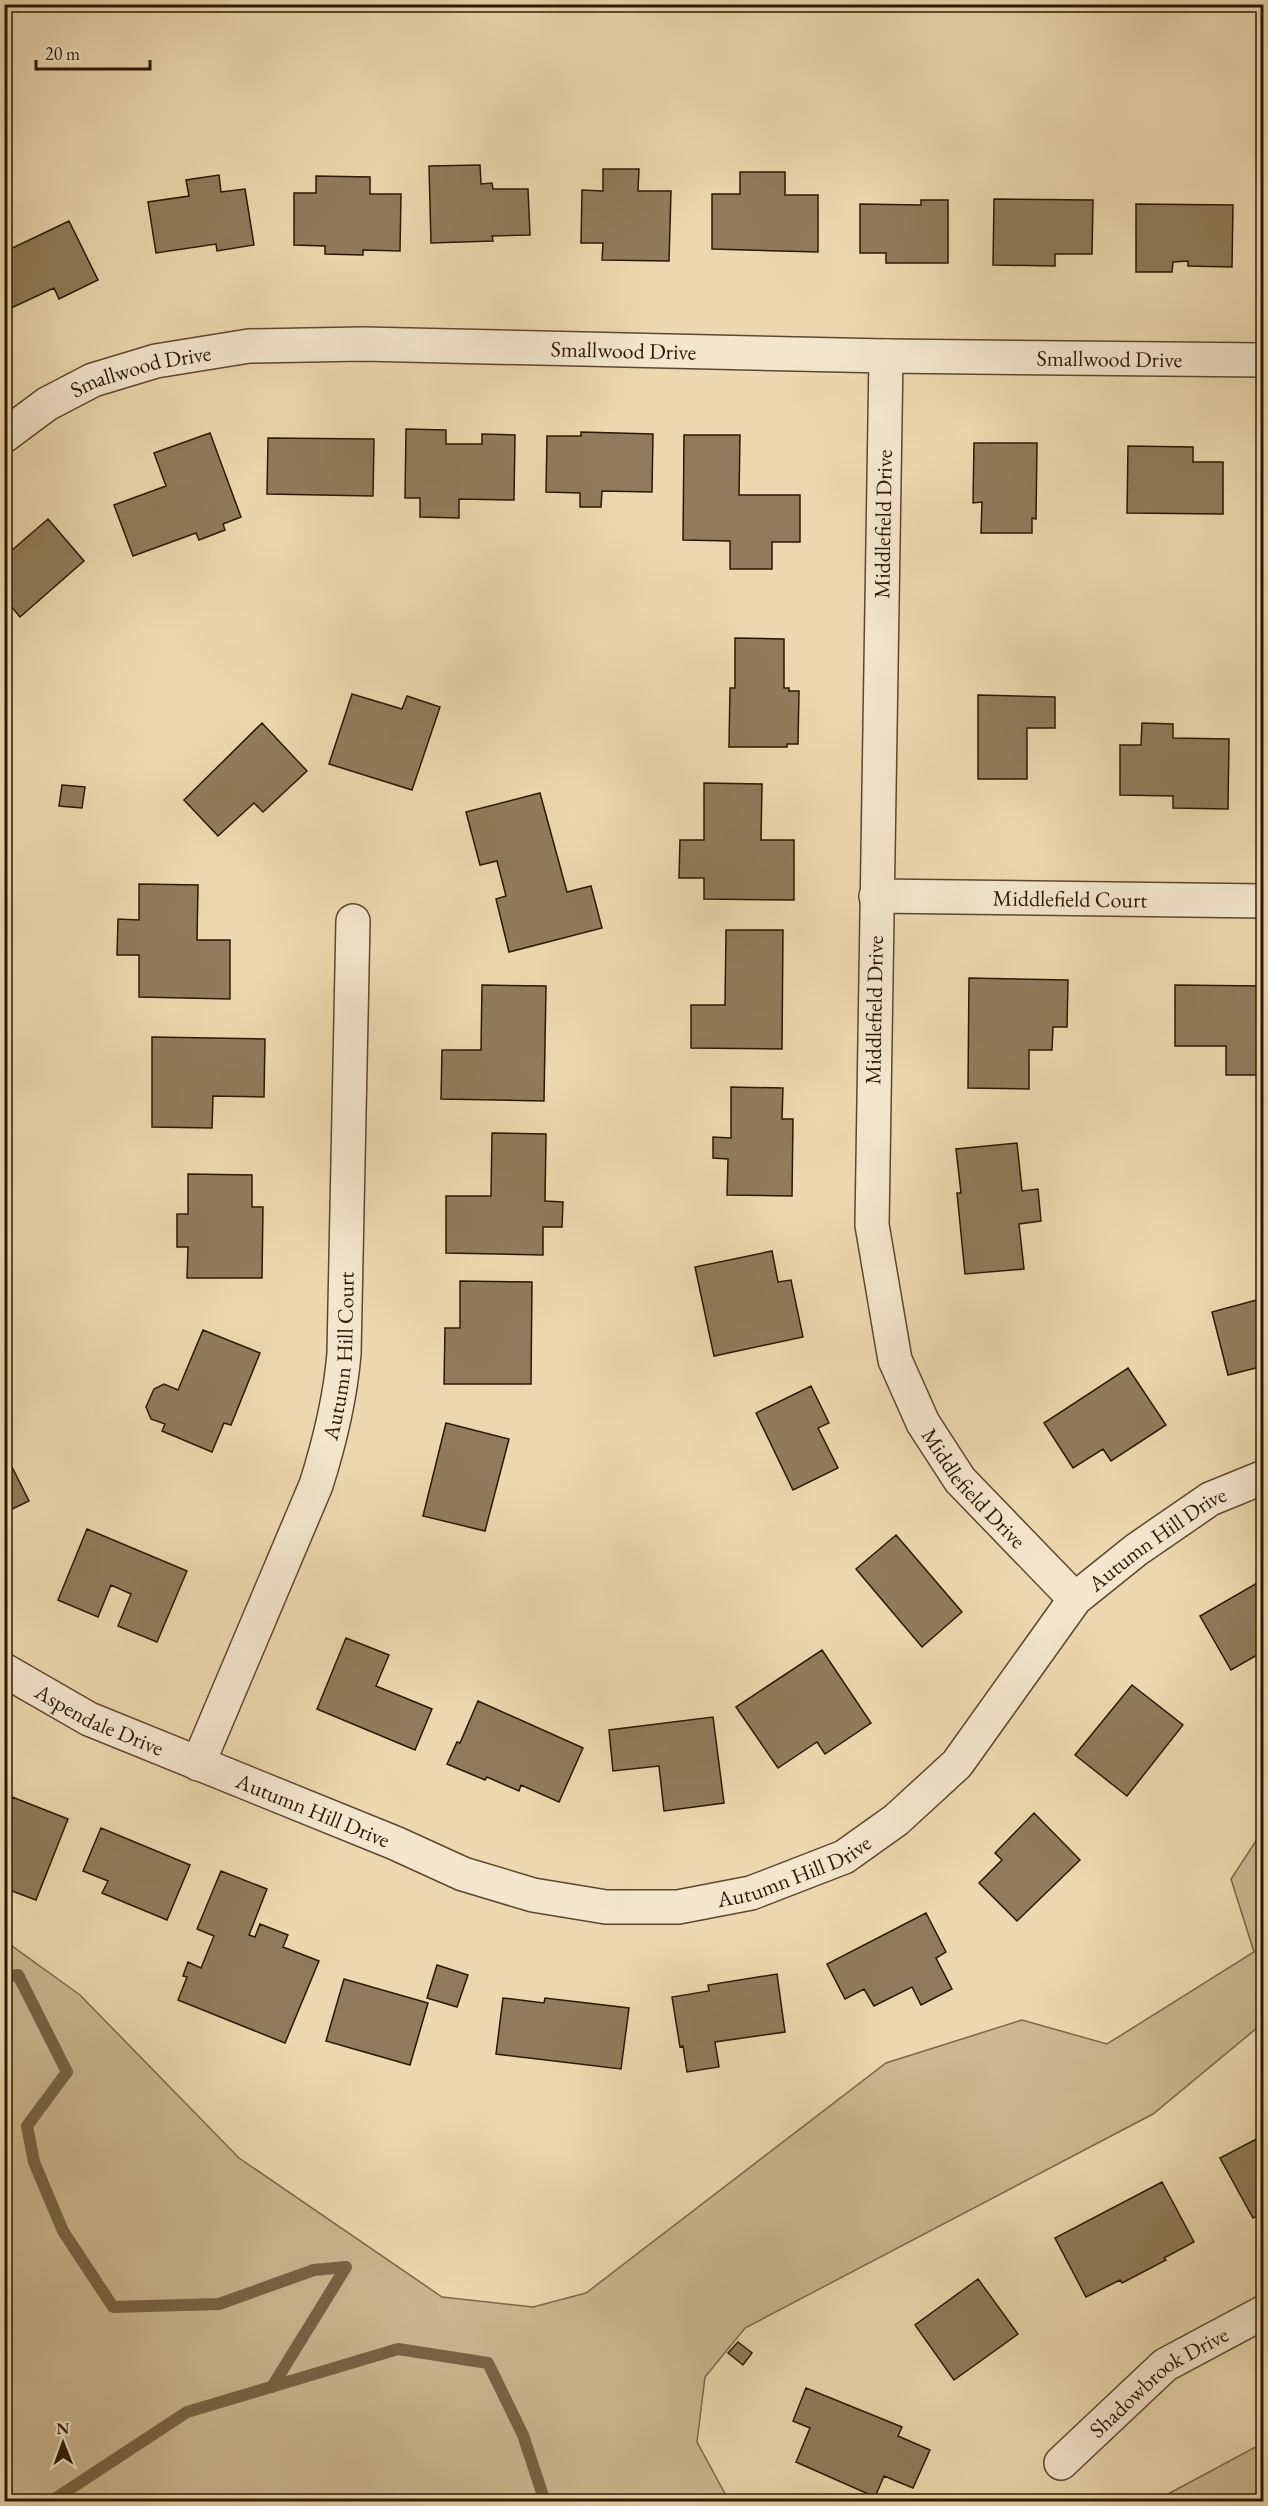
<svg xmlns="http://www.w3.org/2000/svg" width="1268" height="2506" viewBox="0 0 1268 2506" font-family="'EB Garamond',serif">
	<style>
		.green { fill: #cbb792; stroke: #7c684a; stroke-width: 1.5 }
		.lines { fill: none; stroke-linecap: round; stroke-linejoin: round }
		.stream { stroke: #786446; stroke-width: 12 }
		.building { fill: #907c5c; stroke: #2c1801; stroke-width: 1.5 }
		.minor-casing { stroke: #5c482d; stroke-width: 36 }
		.minor { stroke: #f3e6cc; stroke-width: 33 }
		.labels { text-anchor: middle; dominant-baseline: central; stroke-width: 6; stroke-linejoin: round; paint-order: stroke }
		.street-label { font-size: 22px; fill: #2c1801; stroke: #f3e6cc }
	</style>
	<rect width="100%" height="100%" fill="#ecd8b0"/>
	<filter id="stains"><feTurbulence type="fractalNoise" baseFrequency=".00333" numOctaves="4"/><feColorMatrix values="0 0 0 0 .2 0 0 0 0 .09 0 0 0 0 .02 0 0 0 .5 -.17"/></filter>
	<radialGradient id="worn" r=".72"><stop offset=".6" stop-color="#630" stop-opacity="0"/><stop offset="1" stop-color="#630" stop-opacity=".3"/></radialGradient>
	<path class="green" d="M 1263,1830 L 1263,2023 L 1153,2114 L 745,2328 L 705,2377 L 697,2442 L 729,2501 L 5,2501 L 5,1941 L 80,1995 L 239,2158 L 442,2297 L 533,2307 L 586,2293 L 886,2063 L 1022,2020 L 1107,2044 L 1254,1952 L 1231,1879 Z
		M 1263,2443 L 1263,2501 L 1155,2501 Z"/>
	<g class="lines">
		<path class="stream" d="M 4,1977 L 18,1975 L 67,2072 L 27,2126 L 34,2162 L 63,2231 L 113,2307 L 219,2304 L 314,2270 L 346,2267 L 272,2387
			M 50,2502 L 187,2412 L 398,2349 L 488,2363 L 523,2435 L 545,2502"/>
	</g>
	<path class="building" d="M 480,165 L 481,184 L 492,183 L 493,189 L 528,189 L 530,235 L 492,236 L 493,241 L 431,243 L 429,166 Z
		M 603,169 L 639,169 L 638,191 L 671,191 L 669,261 L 602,260 L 603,243 L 581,243 L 582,190 L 603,191 Z
		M 740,172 L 785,172 L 785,195 L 818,195 L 818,252 L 712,249 L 712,194 L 740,194 Z
		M 219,175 L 221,192 L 245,189 L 254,245 L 217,251 L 216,244 L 156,253 L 148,202 L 189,196 L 186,180 Z
		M 316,176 L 370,177 L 370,194 L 401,194 L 400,251 L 363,250 L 363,255 L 325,254 L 325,246 L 294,245 L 294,193 L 316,193 Z
		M 994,199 L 1093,200 L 1092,254 L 1055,254 L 1055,266 L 993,265 Z
		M 921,200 L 948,200 L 948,263 L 886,263 L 886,253 L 860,253 L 860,204 L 921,205 Z
		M 1136,204 L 1233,205 L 1232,267 L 1188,266 L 1188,261 L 1173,262 L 1172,272 L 1136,272 Z
		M 69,221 L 98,280 L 59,299 L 54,288 L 9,309 L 4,301 L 4,252 Z
		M 406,429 L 446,430 L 446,444 L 482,444 L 482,434 L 515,435 L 514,500 L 459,499 L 459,518 L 420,517 L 420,498 L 405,498 Z
		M 581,432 L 653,434 L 652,492 L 602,491 L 601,507 L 580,507 L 580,493 L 546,492 L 547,436 L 581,436 Z
		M 210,433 L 241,517 L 223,524 L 225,530 L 199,540 L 196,533 L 133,556 L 114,505 L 166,486 L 154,453 Z
		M 684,435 L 740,435 L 739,495 L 800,495 L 800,542 L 772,542 L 772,569 L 730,569 L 730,541 L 683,540 Z
		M 268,438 L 374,439 L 373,496 L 267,494 Z
		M 974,443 L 1037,443 L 1036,519 L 1032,518 L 1032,533 L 981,533 L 982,502 L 973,503 Z
		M 1128,446 L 1193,447 L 1193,462 L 1223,462 L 1223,514 L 1127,513 Z
		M 48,519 L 84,561 L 20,617 L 4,598 L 4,557 Z
		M 735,638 L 784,639 L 784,688 L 789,688 L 789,691 L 799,691 L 798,744 L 787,744 L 787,747 L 729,747 L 730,688 L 735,688 Z
		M 352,694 L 402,709 L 407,696 L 440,707 L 412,790 L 329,764 Z
		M 978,695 L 1055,697 L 1055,728 L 1027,728 L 1027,779 L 978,779 Z
		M 262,723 L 307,771 L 263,812 L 254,803 L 218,836 L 184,800 Z
		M 1142,723 L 1173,724 L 1173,738 L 1229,739 L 1228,809 L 1173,808 L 1173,796 L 1120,795 L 1120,745 L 1141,745 Z
		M 704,783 L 762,784 L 761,840 L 794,840 L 794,900 L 704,899 L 704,878 L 679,878 L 680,840 L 704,840 Z
		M 62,785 L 85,787 L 82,808 L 59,806 Z
		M 540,793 L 567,892 L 591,886 L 602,928 L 509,952 L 496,899 L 506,896 L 497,861 L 480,865 L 466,812 Z
		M 4,831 L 10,831 L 10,939 L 4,939 Z
		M 139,884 L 198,885 L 197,940 L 230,940 L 230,999 L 139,997 L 139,955 L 117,955 L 118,919 L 139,920 Z
		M 726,930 L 783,930 L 782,1049 L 691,1048 L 691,1005 L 725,1005 Z
		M 969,978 L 1068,980 L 1067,1027 L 1053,1027 L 1052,1050 L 1029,1050 L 1029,1089 L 968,1088 Z
		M 482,985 L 546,986 L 544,1101 L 441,1099 L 442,1050 L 481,1050 Z
		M 1175,985 L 1262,986 L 1261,1075 L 1226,1075 L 1226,1046 L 1175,1046 Z
		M 152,1037 L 265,1039 L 264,1097 L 213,1096 L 212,1128 L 152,1127 Z
		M 731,1087 L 783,1088 L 782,1119 L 793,1119 L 792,1196 L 727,1195 L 728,1159 L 713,1158 L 713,1137 L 731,1138 Z
		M 492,1133 L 546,1134 L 545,1201 L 563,1202 L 562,1227 L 543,1227 L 543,1255 L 446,1253 L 446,1196 L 491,1196 Z
		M 1017,1143 L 1022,1191 L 1038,1189 L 1041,1221 L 1019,1224 L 1024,1269 L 965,1274 L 957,1193 L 961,1193 L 956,1149 Z
		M 188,1174 L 252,1175 L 252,1207 L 263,1207 L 262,1278 L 187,1278 L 188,1247 L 177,1247 L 177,1214 L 188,1214 Z
		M 772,1251 L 778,1282 L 791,1280 L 803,1337 L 714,1356 L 695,1267 Z
		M 460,1281 L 532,1282 L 531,1384 L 444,1384 L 445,1328 L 460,1328 Z
		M 1264,1298 L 1264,1366 L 1228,1375 L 1212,1312 Z
		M 203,1330 L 260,1353 L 231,1425 L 224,1423 L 212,1452 L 162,1431 L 165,1424 L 151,1419 L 146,1407 L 154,1389 L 164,1384 L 178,1390 Z
		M 1128,1368 L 1166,1425 L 1111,1461 L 1103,1449 L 1073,1468 L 1044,1423 Z
		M 811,1386 L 829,1423 L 818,1428 L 838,1468 L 793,1490 L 756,1413 Z
		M 446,1423 L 509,1439 L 485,1531 L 423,1516 Z
		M 4,1451 L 29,1501 L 4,1513 Z
		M 87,1529 L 187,1571 L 157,1642 L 118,1626 L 131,1594 L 111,1585 L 98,1617 L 58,1600 Z
		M 896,1535 L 962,1612 L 922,1647 L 856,1569 Z
		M 1264,1579 L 1264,1651 L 1231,1670 L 1200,1616 Z
		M 346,1638 L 389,1655 L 376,1686 L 432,1709 L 415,1750 L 317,1709 Z
		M 822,1650 L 871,1723 L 825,1754 L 817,1742 L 778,1768 L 736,1707 Z
		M 1132,1685 L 1183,1725 L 1127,1796 L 1075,1755 Z
		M 478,1701 L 583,1748 L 559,1802 L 521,1785 L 519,1791 L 487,1777 L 485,1780 L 447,1764 L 457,1742 L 460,1743 Z
		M 713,1717 L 724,1803 L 664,1811 L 659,1766 L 613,1771 L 609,1730 Z
		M 12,1797 L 68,1819 L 36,1900 L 4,1888 L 4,1811 L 7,1812 Z
		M 1034,1813 L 1080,1860 L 1017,1921 L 979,1883 L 1002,1860 L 995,1853 Z
		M 101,1828 L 190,1865 L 167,1920 L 102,1893 L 108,1881 L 83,1871 Z
		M 221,1871 L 267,1889 L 249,1935 L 255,1937 L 260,1924 L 288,1935 L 283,1947 L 319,1961 L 285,2043 L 178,2000 L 187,1977 L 183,1976 L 188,1962 L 201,1968 L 214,1936 L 197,1929 Z
		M 926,1913 L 946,1952 L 936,1958 L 952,1989 L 921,2005 L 912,1987 L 874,2006 L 864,1989 L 845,1999 L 827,1964 Z
		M 437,1965 L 468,1975 L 457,2007 L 427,1998 Z
		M 777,1974 L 785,2032 L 715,2042 L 719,2067 L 687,2072 L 683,2046 L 680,2047 L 672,1997 L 709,1991 L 708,1985 Z
		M 344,1979 L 428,2003 L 410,2065 L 326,2041 Z
		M 503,1998 L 544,2003 L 545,1998 L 629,2008 L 621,2069 L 496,2054 Z
		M 1264,2135 L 1264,2212 L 1253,2218 L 1220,2158 Z
		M 1162,2182 L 1194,2242 L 1164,2258 L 1166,2260 L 1122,2283 L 1120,2280 L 1086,2297 L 1055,2238 Z
		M 978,2279 L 1018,2334 L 954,2380 L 915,2325 Z
		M 738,2342 L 752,2353 L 743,2365 L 728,2353 Z
		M 806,2388 L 902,2427 L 898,2436 L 930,2450 L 913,2488 L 884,2476 L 875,2497 L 796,2462 L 810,2428 L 793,2421 Z"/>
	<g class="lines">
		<g class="minor-casing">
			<g id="minor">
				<path id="s1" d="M 886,356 L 872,1225 L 895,1360 L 923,1423 L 960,1480 L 1075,1599"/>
				<path id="s2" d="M 4,436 L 47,404 L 93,380 L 156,361 L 249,346 L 363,344 L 886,356 L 1264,360"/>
				<path id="s3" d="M 876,896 L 1264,901"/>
				<path id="s4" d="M 4,1670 L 89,1719 L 395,1843 L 463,1874 L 533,1895 L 606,1907 L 678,1907 L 751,1893 L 844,1857 L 896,1820 L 957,1764 L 1075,1599 L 1136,1550 L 1210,1499 L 1264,1477"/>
				<path id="s5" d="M 198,1764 L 316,1485 C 330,1441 340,1400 344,1354 L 353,921"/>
				<path id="s6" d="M 1061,2463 L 1165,2365 L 1264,2312"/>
			</g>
		</g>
		<use href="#minor" class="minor"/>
	</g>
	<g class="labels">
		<g class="street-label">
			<text stroke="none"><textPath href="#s2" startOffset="640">Smallwood Drive</textPath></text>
			<text stroke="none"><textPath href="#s2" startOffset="1126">Smallwood Drive</textPath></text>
			<text stroke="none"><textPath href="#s2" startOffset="154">Smallwood Drive</textPath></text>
			<text transform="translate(883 524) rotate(-89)">Middlefield Drive</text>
			<text stroke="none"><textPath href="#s3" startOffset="194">Middlefield Court</textPath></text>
			<text transform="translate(874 1010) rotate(-89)">Middlefield Drive</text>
			<text stroke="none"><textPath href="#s5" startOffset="435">Autumn Hill Court</textPath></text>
			<text stroke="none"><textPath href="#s1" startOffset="1158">Middlefield Drive</textPath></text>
			<text stroke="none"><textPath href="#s4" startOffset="1348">Autumn Hill Drive</textPath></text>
			<text stroke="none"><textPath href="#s4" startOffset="108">Aspendale Drive</textPath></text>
			<text stroke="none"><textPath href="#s4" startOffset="340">Autumn Hill Drive</textPath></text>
			<text stroke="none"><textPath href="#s4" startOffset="844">Autumn Hill Drive</textPath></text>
			<text stroke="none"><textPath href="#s6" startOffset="128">Shadowbrook Drive</textPath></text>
		</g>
	</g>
	<rect width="1268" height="2506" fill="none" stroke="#ecd8b0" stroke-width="24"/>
	<rect x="6" y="6" width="1256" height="2494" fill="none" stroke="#2c1801" stroke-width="3"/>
	<rect x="12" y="12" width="1244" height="2482" fill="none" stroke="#2c1801" stroke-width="1.5"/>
	<g transform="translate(63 2443) rotate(359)" stroke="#f3e6cc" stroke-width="4.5" paint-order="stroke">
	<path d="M0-4.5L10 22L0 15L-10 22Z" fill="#2c1801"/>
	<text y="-9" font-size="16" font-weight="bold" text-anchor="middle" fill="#2c1801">N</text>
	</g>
	<path d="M36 60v9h114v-9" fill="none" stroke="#2c1801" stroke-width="3"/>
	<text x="45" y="60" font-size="18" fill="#2c1801" stroke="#f3e6cc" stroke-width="4.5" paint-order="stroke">20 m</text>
	<rect width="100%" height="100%" filter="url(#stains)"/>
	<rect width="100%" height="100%" fill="url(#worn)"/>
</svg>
